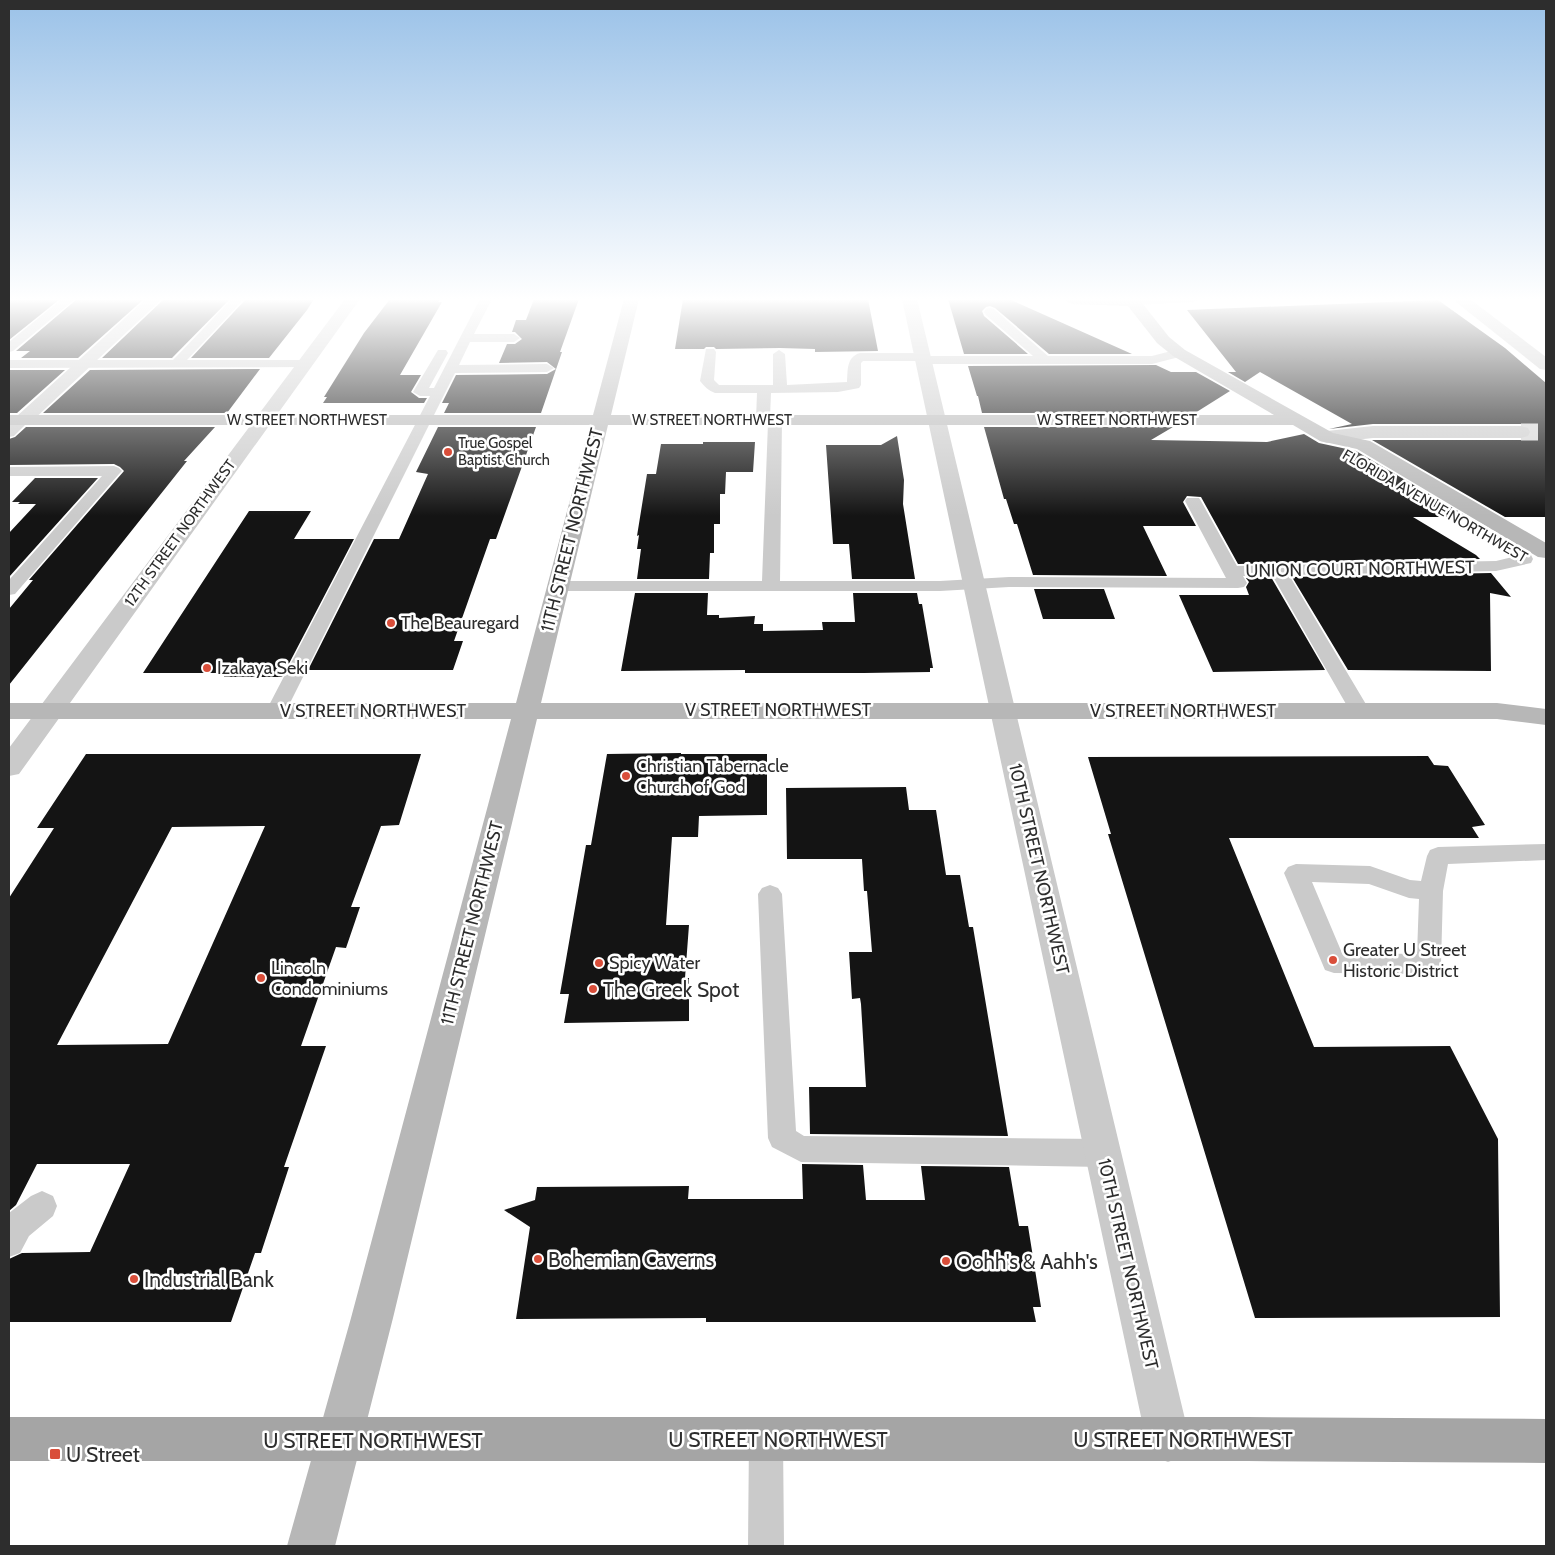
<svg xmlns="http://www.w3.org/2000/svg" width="1555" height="1555" viewBox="0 0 1555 1555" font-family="Cabin,sans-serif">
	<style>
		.building { fill: #141414; fill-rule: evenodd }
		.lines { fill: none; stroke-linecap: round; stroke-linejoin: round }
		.street-tunnel { stroke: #d5d5d5; stroke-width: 17; stroke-dasharray: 17 9; stroke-linecap: butt }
		.lane { fill: #cacaca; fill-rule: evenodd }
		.street { fill: #cacaca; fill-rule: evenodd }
		.secondary { fill: #b7b7b7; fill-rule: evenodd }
		.primary { fill: #a5a5a5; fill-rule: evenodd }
		.poi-dot { fill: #d94e3a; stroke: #fff; stroke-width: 2 }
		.labels { text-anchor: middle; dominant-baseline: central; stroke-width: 5; stroke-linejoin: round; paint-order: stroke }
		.far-street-label { font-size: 15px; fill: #2d2d2d; stroke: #fff }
		.far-poi-label { font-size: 15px; fill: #2d2d2d; stroke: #fff; text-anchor: start }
		.street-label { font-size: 18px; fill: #2d2d2d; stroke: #fff }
		.poi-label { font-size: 18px; fill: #2d2d2d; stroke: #fff; text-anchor: start }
		.near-poi-label { font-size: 21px; fill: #2d2d2d; stroke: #fff; text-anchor: start }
		.near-street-label { font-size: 21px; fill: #2d2d2d; stroke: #fff }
	</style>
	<rect width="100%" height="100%" fill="#fff"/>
	<path class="building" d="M 9,299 L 60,299 L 9,340 Z
		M 77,299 L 144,299 L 78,358 L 21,358 L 30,351 L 16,351 Z
		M 164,299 L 230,299 L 172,358 L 102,358 Z
		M 246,299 L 314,299 L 307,310 L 269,358 L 191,358 Z
		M 390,299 L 440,299 L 438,302 L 442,302 L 400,375 L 421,375 L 411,392 L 419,398 L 427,398 L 424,403 L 323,403 L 327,397 L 324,397 L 364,333 Z
		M 534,299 L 579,299 L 560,352 L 562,352 L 541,413 L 444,413 L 449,403 L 442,403 L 456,375 L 547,374 L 556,369 L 547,362 L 499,363 L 507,344 L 515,344 L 522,339 L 515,332 L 512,332 L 516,320 L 526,320 Z
		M 683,299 L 868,299 L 878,351 L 815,352 L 815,349 L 780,348 L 716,349 L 714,347 L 706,347 L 704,349 L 675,349 Z
		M 948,299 L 1009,299 L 1132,354 L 1049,354 L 995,308 L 990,306 L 986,307 L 982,311 L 984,316 L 1028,354 L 964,354 Z
		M 1438,300 L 1505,348 L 1546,383 L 1546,517 L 1505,517 L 1372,440 L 1521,440 L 1530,437 L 1532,431 L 1529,426 L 1521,424 L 1373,424 L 1329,429 L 1352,424 L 1260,372 L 1245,382 L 1228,372 L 1236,372 L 1187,310 Z
		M 1156,365 L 1171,372 L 1196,372 L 1230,391 L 1195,413 L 982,413 L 978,396 L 977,396 L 968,366 Z
		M 260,369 L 227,413 L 43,413 L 90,370 Z
		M 9,370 L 65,370 L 17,413 L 9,413 Z
		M 26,427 L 215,427 L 184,461 L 187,461 L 9,685 L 9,609 L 33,580 L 29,580 L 124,471 L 120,467 L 114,464 L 9,465 L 9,439 L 15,437 Z
		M 438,427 L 536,427 L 496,539 L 490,539 L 454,641 L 463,641 L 453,670 L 308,670 L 374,539 L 399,539 L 428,474 L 416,472 Z
		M 984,427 L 1173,427 L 1151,440 L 1267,442 L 1304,434 L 1319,443 L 1356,451 L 1468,517 L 1413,517 L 1476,555 L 1480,559 L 1238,564 L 1201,497 L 1187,496 L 1183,502 L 1196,526 L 1143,526 L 1167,576 L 1033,575 L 1017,524 L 1014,524 L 1006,499 L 1004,499 Z
		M 897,436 L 904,480 L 903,504 L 915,579 L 852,579 L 849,544 L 833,544 L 826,445 L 881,445 Z
		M 703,442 L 755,442 L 753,472 L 726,472 L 725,494 L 720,494 L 720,524 L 714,524 L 714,553 L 710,553 L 709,579 L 637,579 L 641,549 L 637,549 L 639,535 L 637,536 L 647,474 L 656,474 L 661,444 L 703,444 Z
		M 35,478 L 98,478 L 9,577 L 9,533 L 36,504 L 18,504 L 20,502 L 12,502 Z
		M 249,511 L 311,511 L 294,539 L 354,539 L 282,677 L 224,677 L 224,673 L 143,673 Z
		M 1491,573 L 1511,597 L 1490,593 L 1491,671 L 1348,670 L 1292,577 Z
		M 1271,577 L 1325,670 L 1213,672 L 1179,595 L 1249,595 L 1246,587 L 1249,582 L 1246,578 Z
		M 1034,589 L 1104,589 L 1115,619 L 1043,619 Z
		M 635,593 L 708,593 L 707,615 L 719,615 L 719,618 L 755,616 L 754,624 L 763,624 L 763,631 L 823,630 L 822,622 L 855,622 L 853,593 L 917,593 L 919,604 L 922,604 L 933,668 L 930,668 L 930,672 L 864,673 L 745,673 L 745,670 L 621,671 Z
		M 681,753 L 681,754 L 767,754 L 767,815 L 699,816 L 698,837 L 672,837 L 666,925 L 689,925 L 685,978 L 689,978 L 689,1021 L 564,1023 L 569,994 L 560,994 L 586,845 L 591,845 L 607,754 Z
		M 86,754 L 421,754 L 399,825 L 381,826 L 351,907 L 360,907 L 346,948 L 336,947 L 301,1046 L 326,1046 L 284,1167 L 289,1167 L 261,1253 L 255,1253 L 231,1322 L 9,1322 L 9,1259 L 22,1253 L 90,1252 L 130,1164 L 37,1164 L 16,1205 L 9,1211 L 9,898 L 54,828 L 37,828 ZM 265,826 L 168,1044 L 57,1045 L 172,827 Z
		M 1428,756 L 1434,765 L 1448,766 L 1485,825 L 1472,827 L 1479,838 L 1229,838 L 1314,1047 L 1450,1046 L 1498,1139 L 1500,1317 L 1255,1318 L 1108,834 L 1111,834 L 1088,757 Z
		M 906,787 L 909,810 L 936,810 L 946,875 L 960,875 L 969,927 L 973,927 L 1008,1136 L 810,1134 L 809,1087 L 866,1087 L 861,1004 L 860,998 L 852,999 L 849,952 L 872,952 L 867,891 L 864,891 L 862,859 L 787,859 L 786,788 Z
		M 802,1164 L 863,1165 L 866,1200 L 925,1200 L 921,1166 L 1009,1167 L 1019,1226 L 1028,1226 L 1041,1307 L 1033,1307 L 1036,1322 L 706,1322 L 706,1318 L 516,1319 L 530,1227 L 504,1210 L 535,1200 L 537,1187 L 689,1186 L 688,1199 L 803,1199 Z"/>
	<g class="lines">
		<path class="street-tunnel" d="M 1521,432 L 1546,432"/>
		<path class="lane" d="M 62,299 L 75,299 L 13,351 L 9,352 L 9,342 Z
			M 232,299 L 244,299 L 187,360 L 303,360 L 309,364 L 308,367 L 9,368 L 9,360 L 173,360 Z
			M 480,299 L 492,299 L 474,334 L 514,334 L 520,338 L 514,342 L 470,342 L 459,365 L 547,364 L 554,368 L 547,372 L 455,373 L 286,711 L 283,716 L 276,717 L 269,716 L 266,711 L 430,396 L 420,396 L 413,392 L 438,350 L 446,350 L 448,353 L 429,388 L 434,388 Z
			M 1129,299 L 1200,299 L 1194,302 L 1133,305 L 1129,303 L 1127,301 Z
			M 990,308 L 994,309 L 1048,356 L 1152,356 L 1179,349 L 1185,353 L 1183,356 L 1152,364 L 923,364 L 917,361 L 863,361 L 861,363 L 861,385 L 859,388 L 838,392 L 771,393 L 770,417 L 780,417 L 782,420 L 780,581 L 940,581 L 1009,577 L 1226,578 L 1185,501 L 1187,498 L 1199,498 L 1201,501 L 1237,566 L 1496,561 L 1525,554 L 1531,555 L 1533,559 L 1531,563 L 1496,571 L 1289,575 L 1370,711 L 1367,716 L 1360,717 L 1353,716 L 1350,711 L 1272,575 L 1243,576 L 1247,583 L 1244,587 L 1238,588 L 1009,587 L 940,591 L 558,591 L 552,590 L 549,586 L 552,582 L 558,581 L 762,581 L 768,423 L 758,423 L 756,420 L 757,393 L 715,393 C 709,391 704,386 700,381 L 706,349 L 714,349 L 716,352 L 714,380 L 719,385 L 773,385 L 773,354 L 779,350 L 785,354 L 787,385 L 847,382 C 848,371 846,357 860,353 L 922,353 L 928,356 L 1033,356 L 986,315 L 984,312 L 986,309 Z
			M 23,416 L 30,420 L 14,436 L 9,437 L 9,426 L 18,417 Z
			M 114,466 L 119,468 L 122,471 L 119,474 L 15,594 L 9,595 L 9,580 L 102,476 L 9,476 L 9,467 Z
			M 1546,844 L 1546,860 L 1448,864 L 1443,891 L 1441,964 L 1438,971 L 1429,974 L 1334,973 L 1325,970 L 1284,873 L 1288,867 L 1296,864 L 1370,866 L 1410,880 L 1421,881 L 1427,856 L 1430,850 L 1438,847 ZM 1312,882 L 1369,884 L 1409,898 L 1419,899 L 1417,954 L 1342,953 Z
			M 770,885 L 778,888 L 782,894 L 796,1131 L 804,1136 L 1103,1139 L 1113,1143 L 1117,1153 L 1113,1163 L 1103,1167 L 801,1162 L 772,1147 L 768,1138 L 758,894 L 762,888 Z
			M 42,1191 L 53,1196 L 57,1206 L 53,1216 L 29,1236 L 20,1253 L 9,1257 L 9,1213 L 31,1196 Z
			M 766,1422 L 778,1427 L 783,1439 L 784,1546 L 748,1546 L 749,1439 L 754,1427 Z"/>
		<path class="street" d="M 146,299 L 162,299 L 29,424 L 23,425 L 17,424 L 14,420 L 17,416 Z
			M 345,299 L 360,299 L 19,774 L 9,776 L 9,748 Z
			M 902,299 L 917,299 L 1190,1440 L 1184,1456 L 1168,1462 L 1152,1456 L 1146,1440 Z
			M 1454,299 L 1470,299 L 1546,357 L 1546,370 L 1540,369 L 1456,302 Z
			M 1373,426 L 1521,426 L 1528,428 L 1530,432 L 1528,436 L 1521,438 L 1373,438 L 1327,443 L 1320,441 L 1318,437 L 1320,433 L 1327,431 Z"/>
		<path class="secondary" d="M 624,299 L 639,299 L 611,415 L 1274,415 L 1173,356 L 1157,343 L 1128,306 L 1073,304 L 1068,302 L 1065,299 L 1139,299 L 1169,337 L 1185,350 L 1333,433 L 1370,441 L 1546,543 L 1546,558 L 1538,557 L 1357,449 L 1320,441 L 1293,425 L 608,425 L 541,703 L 1497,703 L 1546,709 L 1546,725 L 1497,719 L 537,719 L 393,1318 L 335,1546 L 287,1546 L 351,1318 L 511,719 L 9,719 L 9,703 L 516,703 L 590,425 L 9,425 L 9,415 L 593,415 Z"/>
		<path class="primary" d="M 9,1417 L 1247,1417 L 1546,1419 L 1546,1463 L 1247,1461 L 9,1461 Z"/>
	</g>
	<linearGradient id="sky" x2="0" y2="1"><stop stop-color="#9bc2e8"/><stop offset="0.58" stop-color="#fff"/><stop offset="1" stop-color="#fff" stop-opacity="0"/></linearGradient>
	<rect width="1555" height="516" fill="url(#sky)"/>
	<g class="poi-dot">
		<circle cx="448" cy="452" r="5"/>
		<circle cx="391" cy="623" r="5"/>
		<circle cx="207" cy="668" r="5"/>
		<circle cx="626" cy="776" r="5"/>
		<circle cx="1333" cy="960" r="5"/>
		<circle cx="599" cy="963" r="5"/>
		<circle cx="261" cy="978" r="5"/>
		<circle cx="593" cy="989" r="5"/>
		<circle cx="538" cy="1259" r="5"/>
		<circle cx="946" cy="1261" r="5"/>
		<circle cx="134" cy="1279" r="5"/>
		<rect x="49" y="1448" width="12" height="12" rx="2.5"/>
	</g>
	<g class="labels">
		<g class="far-street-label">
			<text x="307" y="420">W STREET NORTHWEST</text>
			<text x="712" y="420">W STREET NORTHWEST</text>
			<text x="1117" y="420">W STREET NORTHWEST</text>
			<text transform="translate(1435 506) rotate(30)">FLORIDA AVENUE NORTHWEST</text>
			<text transform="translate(180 533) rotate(-54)">12TH STREET NORTHWEST</text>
		</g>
		<g class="far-poi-label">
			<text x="458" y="443">True Gospel<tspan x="458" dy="17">Baptist Church</tspan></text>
		</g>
		<g class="street-label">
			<text transform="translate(572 530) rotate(-76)">11TH STREET NORTHWEST</text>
			<text transform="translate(1360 569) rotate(-1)">UNION COURT NORTHWEST</text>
			<text x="778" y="710">V STREET NORTHWEST</text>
			<text x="373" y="711">V STREET NORTHWEST</text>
			<text x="1183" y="711">V STREET NORTHWEST</text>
			<text transform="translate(1039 869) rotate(77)">10TH STREET NORTHWEST</text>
			<text transform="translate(472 923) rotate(-76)">11TH STREET NORTHWEST</text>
			<text transform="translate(1128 1264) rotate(77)">10TH STREET NORTHWEST</text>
		</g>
		<g class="poi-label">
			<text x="401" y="623">The Beauregard</text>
			<text x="217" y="668">Izakaya Seki</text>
			<text x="636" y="766">Christian Tabernacle<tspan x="636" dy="21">Church of God</tspan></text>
			<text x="1343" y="950">Greater U Street<tspan x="1343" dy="21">Historic District</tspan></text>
			<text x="609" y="963">Spicy Water</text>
			<text x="271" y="968">Lincoln<tspan x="271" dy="21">Condominiums</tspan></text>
		</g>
		<g class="near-poi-label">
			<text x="603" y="989">The Greek Spot</text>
			<text x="548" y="1259">Bohemian Caverns</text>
			<text x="956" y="1261">Oohh's &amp; Aahh's</text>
			<text x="144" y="1279">Industrial Bank</text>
			<text x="66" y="1454">U Street</text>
		</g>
		<g class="near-street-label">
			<text x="778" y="1439">U STREET NORTHWEST</text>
			<text x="1183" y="1439">U STREET NORTHWEST</text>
			<text x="373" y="1440">U STREET NORTHWEST</text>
		</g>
	</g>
	<rect width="1555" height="1555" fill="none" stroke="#2d2d2d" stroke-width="20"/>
</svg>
